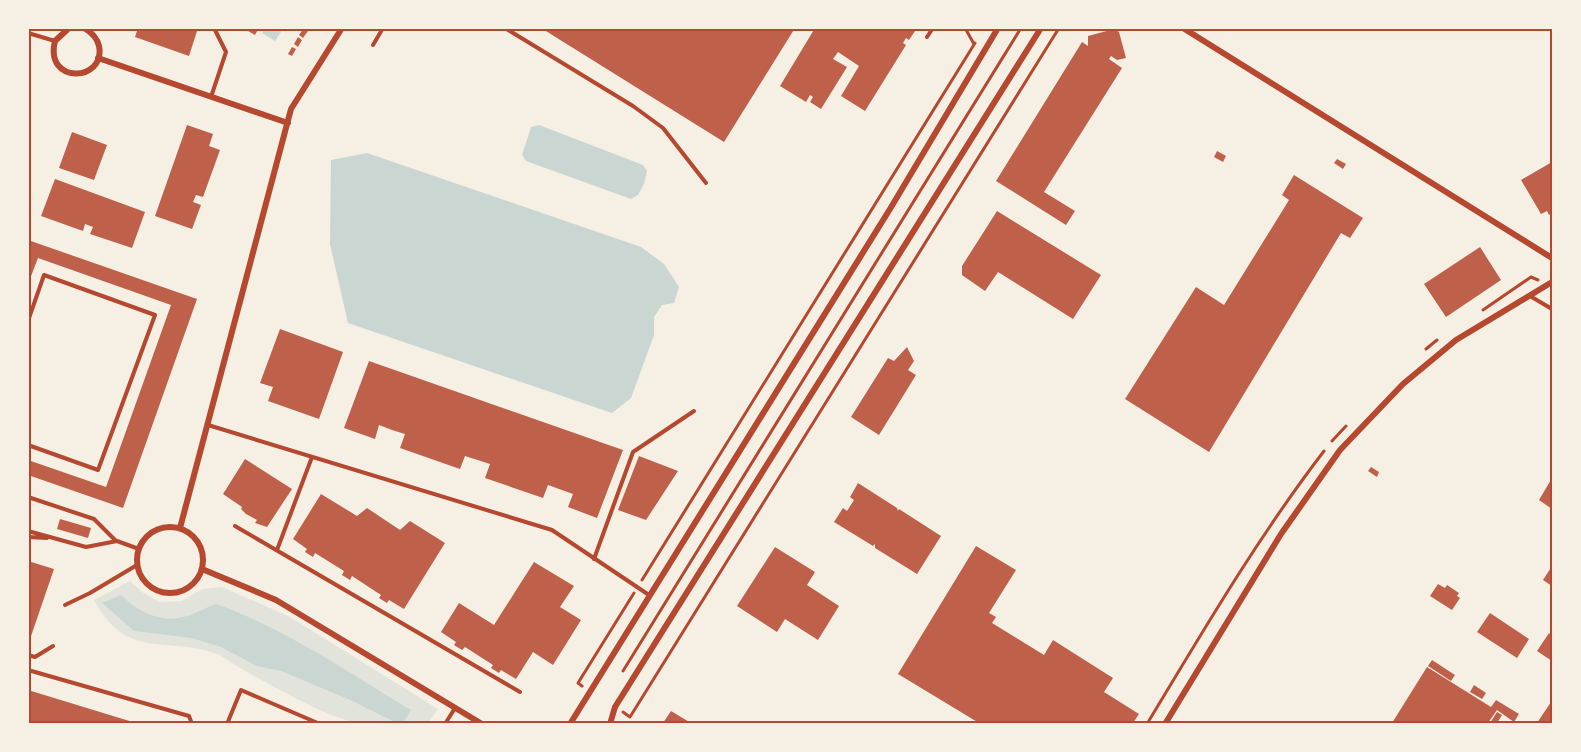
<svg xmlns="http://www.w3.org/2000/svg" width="1581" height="752" viewBox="0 0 1581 752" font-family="'Source Sans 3',sans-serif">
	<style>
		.green { fill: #e2e4dc }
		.water { fill: #c9d6d2 }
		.building { fill: #bf614a }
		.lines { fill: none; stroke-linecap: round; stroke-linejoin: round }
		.path { stroke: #b5482f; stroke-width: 3 }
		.service { stroke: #b5482f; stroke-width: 4 }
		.minor { stroke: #b5482f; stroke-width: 6 }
		.neatline { fill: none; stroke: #b5482f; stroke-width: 2 }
	</style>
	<rect width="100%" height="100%" fill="#f6efe4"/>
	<path class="green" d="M 130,581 L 142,592 L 159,602 L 182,601 L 202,589 L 222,587 L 288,616 L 438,709 L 428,723 C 406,723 382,726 359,723 C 330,720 263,681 235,665 C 230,662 225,658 220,655 C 167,634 128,663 94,600 Z"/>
	<path class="water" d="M 265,28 L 283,28 L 283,29 L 275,41 L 262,33 Z
		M 539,125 L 643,165 L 647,171 L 644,184 L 638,195 L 631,199 L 526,161 L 522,155 L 531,127 Z
		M 367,153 L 641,247 L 664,264 L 679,287 L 674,303 L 662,305 L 654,317 L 654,335 L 631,398 L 612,413 L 348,323 L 330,244 L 331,160 Z
		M 121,595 C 140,613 163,625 190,615 C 199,612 207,607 216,604 C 286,629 347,672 411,710 L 403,723 L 397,723 L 348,699 L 281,671 L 257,666 L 221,647 L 192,638 L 134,631 L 102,603 Z"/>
	<path class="building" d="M 138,28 L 198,28 L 189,56 L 135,37 Z
		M 250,28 L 259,28 L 255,35 L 248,31 Z
		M 304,28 L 308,31 L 303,38 L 299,35 Z
		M 541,28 L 795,28 L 724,142 Z
		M 815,28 L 917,28 L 909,40 L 906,38 L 903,43 L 906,45 L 865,111 L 841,96 L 859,66 L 838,52 L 833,59 L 847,67 L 821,109 L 810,102 L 813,97 L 810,95 L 806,102 L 780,86 Z
		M 1114,29 L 1119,32 L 1126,58 L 1117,60 L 1111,56 L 1109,59 L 1122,68 L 1044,192 L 1075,211 L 1066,225 L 996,181 L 1082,42 L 1088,46 L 1088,36 Z
		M 298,37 L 302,40 L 298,47 L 294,44 Z
		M 292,47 L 296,49 L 292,56 L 288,54 Z
		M 187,125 L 213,134 L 209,146 L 220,150 L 203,197 L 196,195 L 193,202 L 201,205 L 192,229 L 155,216 Z
		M 72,132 L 107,145 L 94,180 L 59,168 Z
		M 1217,151 L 1226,156 L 1223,162 L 1214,157 Z
		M 1337,159 L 1346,164 L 1343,169 L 1334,163 Z
		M 1552,162 L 1552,213 L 1549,215 L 1547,211 L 1541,214 L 1521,180 Z
		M 1294,175 L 1363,218 L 1350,238 L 1341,233 L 1209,452 L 1125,399 L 1196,287 L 1224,305 L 1289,200 L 1282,195 Z
		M 55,179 L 145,212 L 132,248 L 90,234 L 93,227 L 85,224 L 83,231 L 41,216 Z
		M 997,211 L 1101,275 L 1073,319 L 998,272 L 985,291 L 962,275 L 962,266 Z
		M 28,240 L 197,299 L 123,508 L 28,475 L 28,460 L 106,487 L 171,305 L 38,258 L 28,284 Z
		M 1480,247 L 1501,280 L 1446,317 L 1424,284 Z
		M 280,329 L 343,352 L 319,419 L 268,401 L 273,387 L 260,383 Z
		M 907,347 L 914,361 L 908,370 L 916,375 L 879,435 L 851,417 L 888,358 L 894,361 Z
		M 369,361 L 623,450 L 597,518 L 568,507 L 573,494 L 548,485 L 543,498 L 485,478 L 490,464 L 465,456 L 460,469 L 400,448 L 405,434 L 392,430 L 379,425 L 375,439 L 344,428 Z
		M 639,456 L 678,471 L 646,520 L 618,510 Z
		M 245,459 L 292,489 L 267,527 L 255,523 L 257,520 L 246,514 L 241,509 L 242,507 L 223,494 Z
		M 1371,467 L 1379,472 L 1377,477 L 1368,471 Z
		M 1552,478 L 1552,509 L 1539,500 Z
		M 858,483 L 897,508 L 898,511 L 899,509 L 941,536 L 917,574 L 875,548 L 875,544 L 873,546 L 834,522 L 843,508 L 847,511 L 854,500 L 850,497 Z
		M 321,494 L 357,516 L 367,508 L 400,530 L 410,521 L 445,543 L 404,609 L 389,600 L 387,603 L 379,598 L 381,595 L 352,576 L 350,580 L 342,575 L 344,571 L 315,553 L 313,557 L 305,552 L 307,549 L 293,539 Z
		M 60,519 L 91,528 L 88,538 L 57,529 Z
		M 976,546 L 1016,570 L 989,613 L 996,617 L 992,623 L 1044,655 L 1053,640 L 1113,678 L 1104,692 L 1139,714 L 1133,723 L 979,723 L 898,674 Z
		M 775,547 L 815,572 L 807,585 L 839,606 L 818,640 L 785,619 L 777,632 L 737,606 Z
		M 28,561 L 54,569 L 29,642 L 28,642 Z
		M 534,562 L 574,586 L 560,607 L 581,620 L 553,665 L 533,652 L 516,679 L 501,670 L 499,673 L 491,668 L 493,665 L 465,647 L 462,650 L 454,645 L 456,642 L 441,632 L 459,603 L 494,625 Z
		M 1552,566 L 1552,586 L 1543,580 Z
		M 1438,584 L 1445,588 L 1447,585 L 1459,593 L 1457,596 L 1460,598 L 1452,610 L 1430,596 Z
		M 1490,613 L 1529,639 L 1517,658 L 1477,632 Z
		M 1549,633 L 1552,636 L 1552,661 L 1537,651 Z
		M 1432,660 L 1455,675 L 1451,681 L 1428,666 Z
		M 1427,667 L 1491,707 L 1496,700 L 1519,714 L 1514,722 L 1497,710 L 1488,723 L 1392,723 Z
		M 1474,685 L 1486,693 L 1482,699 L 1470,692 Z
		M 28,690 L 136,723 L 28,723 Z
		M 1551,702 L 1552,723 L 1537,723 Z
		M 671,711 L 691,723 L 663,723 Z
		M 1497,712 L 1502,715 L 1497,723 L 1490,723 Z"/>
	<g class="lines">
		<path class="path" d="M 965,28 L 974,44
			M 1483,310 L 1531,277 L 1538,280
			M 1426,349 L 1437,340
			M 1332,441 L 1346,426
			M 642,580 L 975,43
			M 623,671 L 1021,28
			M 582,686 L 578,683 L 634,593
			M 623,712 L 630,717 L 1059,28
			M 1147,724 C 1203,631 1258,537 1324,451"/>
		<path class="service" d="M 505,28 L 633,106 L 663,128 L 706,183
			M 28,33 L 55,41
			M 927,37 L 933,28
			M 373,45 L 383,28
			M 211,97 L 226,52 L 214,28
			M 1530,296 L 1552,309
			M 28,321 L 44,275 L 155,315 L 98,470 L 28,445
			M 208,425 L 552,530 L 649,595
			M 28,497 L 94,519 L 116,541
			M 235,526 L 520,692
			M 28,531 L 86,547 L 117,541 L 139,549
			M 28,537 L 47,538
			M 277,550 L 312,457
			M 594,559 L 633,452 L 694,411
			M 65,605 L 90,593 L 137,565
			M 28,655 L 35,657 L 53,646
			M 28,670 L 189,716 L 192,724
			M 227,724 L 241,690 L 320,724
			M 445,724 L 455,708"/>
		<path class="minor" d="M 69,28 L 55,41 C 44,85 106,82 99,46 C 97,37 91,32 84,28
			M 1183,28 L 1552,258
			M 98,58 L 288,123
			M137 560a33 33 0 1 1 66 0a33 33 0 1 1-66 0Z
			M 180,528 L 291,109 L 342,28
			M 202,569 L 276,600 L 482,724
			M 570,724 L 890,209 L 998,28
			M 610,724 L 615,707 L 1041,28
			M 1165,724 L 1281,534 L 1340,450 L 1403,384 L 1456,340 L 1552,282"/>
	</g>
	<rect width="1581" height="752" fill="none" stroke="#f6efe4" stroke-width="60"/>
	<rect x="30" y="30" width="1521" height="692" class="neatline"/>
</svg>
